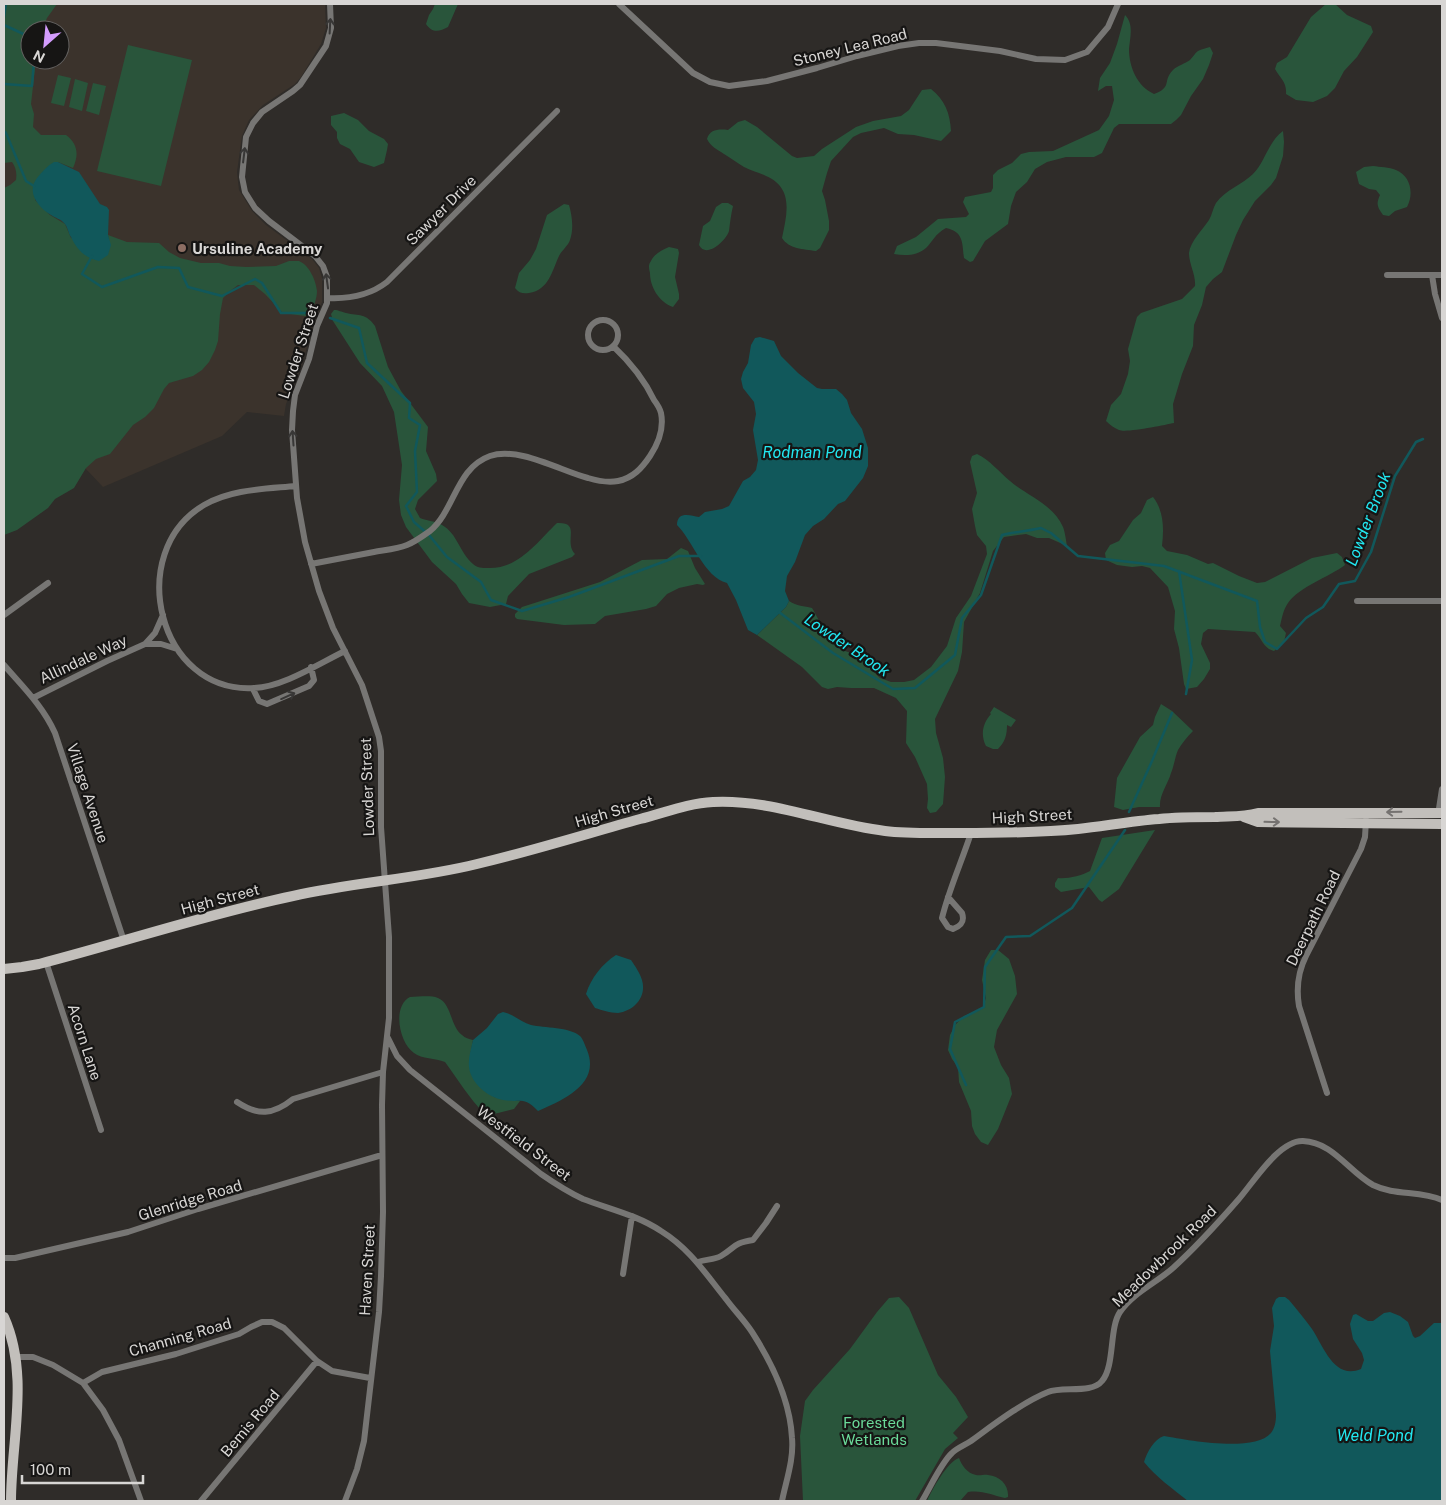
<svg xmlns="http://www.w3.org/2000/svg" width="1446" height="1505" viewBox="0 0 1446 1505" font-family="'Public Sans',sans-serif">
	<style>
		.built { fill: #3b332c }
		.green { fill: #29553b }
		.water { fill: #11585b }
		.lines { fill: none; stroke-linecap: round; stroke-linejoin: round }
		.stream { stroke: #11585b; stroke-width: 2.5 }
		.minor { stroke: #777674; stroke-width: 6 }
		.primary { stroke: #c2bfbb; stroke-width: 10 }
		.oneway { stroke: #383736 }
		.oneway2 { stroke: #757270 }
		.education-dot { fill: #8d6e63; stroke: #161514; stroke-width: 2 }
		.labels { text-anchor: middle; dominant-baseline: central; stroke-width: 4.5; stroke-linejoin: round; paint-order: stroke }
		.street-label { font-size: 15px; fill: #d8d6d4; stroke: #161514 }
		.poi-label { font-size: 15px; font-weight: bold; fill: #d8d6d4; stroke: #161514; text-anchor: start }
		.park-label { font-size: 15px; fill: #6bdb9a; stroke: #161514 }
		.water-label { font-size: 16px; font-style: italic; fill: #22e7f0; stroke: #161514 }
	</style>
	<rect width="100%" height="100%" fill="#2f2c29"/>
	<path class="built" d="M 42,4 L 325,4 L 326,28 L 321,44 L 301,77 L 295,84 L 263,105 L 249,120 L 242,136 L 237,172 L 239,190 L 252,211 L 266,225 L 312,259 L 319,268 L 322,278 L 322,302 L 313,325 L 302,365 L 286,404 L 284,416 L 247,412 L 222,436 L 103,487 L 33,413 L 4,192 L 4,111 L 34,60 L 60,60 L 60,30 L 41,30 Z"/>
	<path class="green" d="M 4,4 L 57,4 L 47,18 L 42,30 L 30,30 L 30,60 L 36,60 L 31,104 L 34,114 L 33,127 L 41,135 L 66,135 C 78,144 79,155 73,168 L 58,162 L 35,200 L 50,215 L 65,224 L 71,238 L 110,245 L 108,235 L 127,242 L 159,243 L 169,252 L 180,258 L 201,263 L 219,263 L 230,266 L 246,267 L 276,266 L 289,261 L 299,261 C 309,265 316,280 317,291 C 317,299 313,308 310,315 L 305,316 L 283,313 L 265,294 L 254,285 L 238,285 L 230,291 L 223,298 L 220,314 L 218,341 L 215,350 L 209,362 L 202,370 L 193,376 L 169,383 L 164,389 L 154,408 L 145,417 L 133,425 L 110,454 L 96,459 L 86,468 L 74,488 L 55,499 L 48,508 L 17,530 L 4,535 L 4,188 L 10,185 L 16,180 C 17,173 16,168 12,162 L 4,163 Z
		M 435,4 L 458,4 L 448,27 C 439,32 432,33 426,24 L 429,15 L 433,9 Z
		M 1326,4 L 1335,4 L 1347,15 L 1371,26 L 1373,32 L 1357,57 L 1344,71 L 1335,88 L 1327,96 L 1313,102 L 1296,100 L 1286,94 C 1287,82 1280,78 1275,69 L 1277,63 L 1287,57 L 1311,17 Z
		M 1125,15 C 1134,24 1130,37 1129,49 C 1129,67 1137,86 1154,94 C 1173,87 1162,81 1173,70 C 1178,65 1185,64 1190,60 C 1193,57 1195,53 1198,51 C 1201,49 1207,48 1210,47 L 1213,53 L 1209,65 L 1203,79 L 1191,96 L 1181,115 L 1176,120 L 1171,124 L 1119,124 L 1114,128 L 1102,153 L 1094,157 L 1066,157 L 1047,162 L 1035,169 L 1027,182 L 1016,192 L 1011,206 L 1008,224 L 985,241 L 973,261 L 970,262 L 964,258 C 962,243 964,232 946,228 C 935,234 933,241 926,248 C 917,256 905,256 894,254 L 897,246 L 916,237 L 938,219 L 966,217 L 969,214 L 963,202 L 965,197 L 991,192 L 993,188 L 993,175 L 998,170 L 1012,163 L 1021,154 L 1029,152 L 1053,151 L 1099,130 L 1109,116 L 1114,100 L 1112,86 L 1106,86 L 1098,91 L 1100,78 L 1110,63 L 1117,44 Z
		M 128,45 L 192,60 L 161,186 L 97,171 Z
		M 58,75 L 71,78 L 64,106 L 51,103 Z
		M 75,79 L 88,83 L 82,111 L 69,107 Z
		M 93,83 L 106,86 L 99,115 L 86,111 Z
		M 931,89 C 945,100 950,113 951,131 L 941,141 L 914,135 L 898,134 L 884,128 L 861,133 L 853,137 L 831,161 L 827,173 L 822,191 L 825,200 L 829,221 L 829,230 L 820,248 L 816,251 C 803,249 789,249 782,238 C 787,214 794,188 766,176 C 759,172 751,171 744,167 C 737,163 731,158 724,154 C 717,149 711,147 707,139 C 710,129 719,129 728,130 L 738,122 L 745,120 L 757,127 L 792,156 L 797,158 L 814,156 L 822,149 L 856,127 L 873,121 L 901,116 L 909,110 L 922,90 Z
		M 344,113 L 358,120 L 369,131 L 384,139 L 388,144 L 387,150 L 384,163 L 374,167 L 359,162 L 350,149 L 340,144 L 337,138 L 337,132 L 331,125 L 331,116 Z
		M 1283,131 L 1284,142 L 1283,156 L 1276,178 L 1271,185 L 1255,201 L 1243,220 L 1236,235 L 1222,272 L 1213,279 L 1206,287 L 1202,305 L 1194,325 L 1193,346 L 1182,374 L 1173,404 L 1174,423 C 1164,425 1127,433 1119,430 C 1114,428 1110,425 1106,421 L 1111,405 L 1121,394 L 1128,374 L 1130,361 L 1128,349 L 1137,317 L 1141,313 L 1182,299 L 1195,286 C 1196,275 1189,264 1189,253 C 1190,242 1203,229 1209,220 C 1212,215 1213,208 1216,203 C 1225,190 1243,184 1253,174 C 1265,162 1268,142 1283,131 Z
		M 1373,166 C 1380,167 1389,167 1396,170 C 1411,176 1414,194 1407,207 L 1395,211 L 1389,216 L 1383,215 C 1377,207 1376,204 1380,195 L 1376,190 L 1369,189 L 1359,184 L 1356,172 L 1364,167 Z
		M 722,203 L 728,203 L 733,206 C 731,214 730,223 729,231 C 726,241 706,259 699,245 L 703,226 L 710,221 L 716,207 Z
		M 564,204 L 569,205 C 572,215 574,229 570,240 C 568,246 562,250 559,256 C 552,271 549,290 529,293 C 523,294 519,293 515,288 L 519,273 L 530,260 L 536,249 L 547,215 Z
		M 669,247 L 678,249 L 679,253 L 675,277 L 679,294 L 679,299 L 673,307 C 659,302 650,287 650,273 C 649,268 648,265 651,261 C 654,254 662,250 669,247 Z
		M 334,310 C 339,310 341,312 346,313 C 359,316 366,313 375,326 L 388,367 L 401,391 L 428,427 L 426,451 L 436,474 L 437,481 L 418,500 L 415,509 L 420,518 C 427,521 436,521 442,525 C 457,533 460,553 473,564 C 477,568 482,568 488,568 C 519,569 537,542 557,523 C 582,522 563,541 575,554 L 572,557 L 529,574 L 508,596 L 506,604 L 490,607 L 469,603 L 462,594 L 456,584 L 432,562 L 406,527 L 401,515 L 399,500 L 402,465 L 394,412 L 382,386 L 360,363 L 333,321 L 331,314 Z
		M 977,454 C 990,460 999,472 1010,481 C 1027,496 1053,504 1063,527 C 1065,532 1066,540 1067,546 L 1049,538 L 1037,538 L 1026,534 L 1004,537 L 993,551 L 980,593 L 964,622 L 962,652 L 958,671 L 935,719 L 936,733 L 943,758 L 945,777 L 943,804 L 936,812 L 930,813 L 927,808 L 928,799 L 927,784 L 915,757 L 906,743 L 907,711 L 896,698 L 874,688 L 851,688 L 837,687 L 828,689 L 822,687 L 802,667 L 757,635 L 786,607 L 789,601 C 797,606 804,606 812,608 C 820,621 831,647 845,651 C 853,654 861,652 869,655 L 873,671 L 880,678 L 891,682 L 904,682 L 914,680 L 931,667 L 947,646 L 956,618 L 971,596 L 987,554 L 986,546 L 977,535 L 975,526 L 972,509 L 977,493 L 970,462 L 972,456 Z
		M 1153,497 C 1164,511 1164,529 1162,546 L 1167,551 L 1187,555 L 1208,564 L 1213,563 L 1239,576 L 1257,583 L 1265,582 L 1312,558 L 1337,553 L 1342,557 L 1345,565 C 1329,577 1299,587 1288,603 C 1283,610 1282,618 1280,626 L 1286,633 L 1284,642 L 1274,651 C 1263,648 1263,640 1255,632 L 1208,629 L 1203,633 L 1201,644 L 1210,663 L 1210,669 L 1204,679 L 1197,687 L 1186,689 L 1184,684 L 1179,648 L 1174,629 L 1175,611 L 1168,587 L 1150,568 L 1142,566 L 1132,567 L 1117,565 L 1106,560 L 1105,553 L 1110,545 L 1119,541 L 1133,520 L 1141,513 L 1147,500 Z
		M 681,548 L 688,551 L 695,568 L 705,584 L 703,585 L 697,584 L 679,588 L 667,594 L 656,606 L 646,609 L 605,616 L 595,624 L 564,625 L 517,619 L 515,617 L 515,614 L 522,607 L 600,582 L 642,560 L 667,559 Z
		M 1161,704 L 1172,711 L 1193,731 C 1187,737 1182,743 1178,750 C 1175,757 1174,766 1171,773 C 1168,784 1159,795 1160,807 L 1139,807 L 1123,810 L 1114,807 L 1117,778 L 1140,737 L 1153,725 L 1155,717 Z
		M 994,707 L 1016,720 L 1011,727 L 1007,725 C 1007,735 1005,742 998,749 L 993,749 L 986,746 C 980,734 983,723 991,714 L 990,713 Z
		M 1155,830 L 1119,889 L 1102,902 L 1099,900 L 1089,887 L 1061,892 L 1055,887 L 1055,883 L 1058,878 C 1067,879 1081,876 1090,871 L 1102,838 Z
		M 991,950 L 998,950 L 1009,959 L 1015,976 L 1017,994 L 997,1030 L 994,1047 L 1001,1065 L 1009,1078 L 1012,1094 L 998,1129 L 988,1145 L 981,1142 L 975,1134 L 972,1126 L 971,1111 L 959,1082 L 958,1067 L 952,1059 L 948,1050 L 950,1035 L 955,1025 L 964,1016 L 976,1011 L 983,1007 L 986,998 L 982,980 L 985,960 Z
		M 410,997 C 419,997 430,995 438,998 C 452,1004 450,1026 462,1035 C 465,1038 469,1039 473,1040 L 470,1056 L 494,1097 L 520,1101 L 514,1109 L 494,1114 L 485,1114 C 468,1097 459,1081 445,1062 C 435,1058 422,1059 414,1053 C 399,1043 392,1006 410,997 Z
		M 899,1297 L 909,1308 L 938,1375 L 956,1397 L 968,1417 L 953,1433 L 958,1438 L 945,1449 L 915,1501 L 803,1501 L 800,1436 L 805,1401 L 813,1390 L 850,1349 L 877,1312 L 889,1298 Z
		M 959,1458 C 962,1466 967,1473 976,1475 C 980,1476 985,1474 988,1475 C 1000,1476 1009,1485 1008,1497 L 1005,1498 C 991,1495 983,1490 968,1492 L 960,1501 L 927,1501 C 932,1490 947,1462 959,1458 Z"/>
	<path class="water" d="M 54,162 L 58,162 L 79,172 L 100,204 L 107,207 L 109,210 L 108,235 L 111,245 L 108,255 L 99,261 C 85,258 77,250 71,237 C 68,233 68,227 64,223 C 61,219 55,218 51,215 C 38,207 26,192 37,178 C 42,172 47,166 54,162 Z
		M 760,337 L 774,341 L 781,356 L 798,373 L 817,388 L 822,389 L 836,389 L 842,394 L 847,400 L 851,413 L 862,429 L 868,448 L 868,466 L 863,478 L 845,501 L 838,504 L 824,519 L 813,526 L 805,535 L 795,562 L 787,576 L 785,591 L 789,601 L 786,607 L 757,635 L 748,630 L 736,600 L 727,583 C 704,577 693,541 677,525 C 677,511 690,515 699,517 L 705,512 L 722,509 L 729,506 L 743,481 L 750,477 L 756,470 L 758,460 L 753,430 L 756,414 L 754,402 L 743,388 L 741,379 L 743,372 L 748,363 L 751,345 L 755,338 Z
		M 616,955 L 631,960 C 635,966 640,973 642,980 C 647,997 634,1011 618,1013 C 610,1013 602,1010 595,1008 L 586,994 C 591,978 602,964 616,955 Z
		M 503,1012 C 513,1014 521,1022 531,1025 C 544,1028 570,1027 580,1036 C 583,1039 585,1045 587,1050 C 601,1084 563,1100 538,1111 C 523,1096 522,1103 503,1100 C 488,1097 471,1084 469,1067 C 468,1058 471,1049 473,1040 L 487,1028 L 498,1014 Z
		M 1279,1297 L 1285,1297 L 1289,1300 C 1297,1310 1305,1319 1312,1329 C 1324,1347 1334,1380 1361,1369 L 1364,1360 L 1362,1353 L 1353,1339 L 1350,1324 L 1353,1315 L 1356,1314 L 1368,1321 L 1373,1321 L 1384,1313 L 1390,1312 L 1400,1316 L 1408,1322 L 1413,1336 L 1415,1338 L 1420,1336 L 1434,1323 L 1442,1323 L 1442,1501 L 1188,1501 C 1173,1489 1156,1477 1144,1462 C 1147,1452 1154,1439 1164,1436 C 1187,1440 1254,1453 1271,1433 C 1275,1428 1276,1421 1276,1415 L 1270,1351 L 1274,1326 L 1272,1308 L 1276,1299 Z"/>
	<g class="lines">
		<path class="stream" d="M 4,17 L 6,4
			M 4,25 L 30,37
			M 4,84 L 32,86 L 34,60
			M 4,131 L 6,133 L 26,181 L 34,186
			M 92,256 L 82,274 L 102,287 L 158,267 L 179,268 L 188,287 L 222,296 L 255,279 L 262,283 L 281,313 L 313,313
			M 330,318 L 359,328 L 367,363 L 410,403 L 409,418 L 420,425 L 415,451 L 417,492 L 406,506 L 414,522 L 429,535 L 447,557 L 481,582 L 491,600 L 522,611 L 569,597 L 679,556 L 701,556
			M 1179,571 L 1192,660 L 1186,694
			M 779,612 L 833,653 L 893,689 L 915,688 L 955,655 L 962,618 L 981,595 L 1002,535 C 1015,532 1028,531 1041,528 L 1051,533 L 1078,556 L 1164,566 L 1257,601 L 1260,627 L 1265,642 L 1277,649 L 1306,618 L 1323,607 L 1339,584 L 1355,581 L 1371,552 L 1395,476 L 1416,442 L 1423,439
			M 1129,812 L 1152,761 L 1172,713
			M 966,1085 L 950,1049 L 955,1022 L 984,1007 L 985,967 L 1006,937 L 1030,936 L 1072,908 L 1125,830"/>
		<path class="minor" d="M 330,4 L 331,28 L 326,46 L 300,85 L 293,91 L 262,112 L 253,123 L 246,137 L 242,177 L 245,192 L 255,208 L 269,221 L 315,256 L 323,266 L 327,277 L 327,303 L 317,326 L 309,359 L 295,395 L 293,411 L 292,430 L 297,498 L 305,542 L 319,591 L 333,628 L 362,685 L 379,737 L 381,751 L 381,827 L 389,937 L 389,1018 L 383,1072 L 382,1105 L 383,1212 L 381,1276 L 379,1312 L 364,1441 L 357,1469 L 345,1501
			M 619,4 L 693,73 L 710,82 L 729,86 L 767,81 L 817,68 L 857,56 L 898,46 L 919,43 L 936,43 L 1000,51 L 1036,59 L 1065,60 L 1087,52 L 1108,27 L 1118,4
			M 1387,275 L 1442,275
			M 1432,275 L 1435,294 L 1442,318
			M 328,298 C 349,299 369,296 387,282 L 557,111
			M588 335a15 15 0 1 1 30 0a15 15 0 1 1-30 0Z
			M 296,486 C 265,489 231,489 204,505 C 124,552 158,694 254,688 C 283,687 318,664 345,651
			M 311,564 C 332,560 353,556 374,552 C 385,550 397,549 407,545 C 415,542 423,536 430,531 C 455,510 456,468 490,456 C 518,446 561,471 588,478 C 598,481 608,483 618,481 C 633,478 642,468 650,456 C 658,444 664,428 661,413 C 660,409 657,404 654,400 C 644,379 630,362 613,346
			M 1357,601 L 1442,601
			M 4,615 L 48,583
			M 145,644 L 161,644 L 177,649
			M 4,665 C 22,686 43,706 55,733 L 124,941
			M 253,689 L 259,701 L 267,704 L 309,686 L 314,680 L 311,667
			M 33,698 L 107,661 L 145,644 L 155,633 L 163,615
			M 1438,815 L 1442,789
			M 948,897 L 962,913 C 965,922 961,926 953,929 L 948,927 L 942,918 C 949,889 962,861 971,833
			M 46,962 L 101,1130
			M 388,1038 L 397,1056 L 410,1070 L 541,1174 C 554,1183 568,1192 583,1199 C 609,1209 637,1215 661,1231 C 690,1249 705,1273 726,1299 C 734,1310 744,1320 752,1332 C 772,1363 790,1400 792,1438 C 794,1459 786,1481 782,1501
			M 1327,1093 L 1299,1006 C 1296,988 1298,972 1306,956 L 1361,849 L 1365,837 L 1366,820
			M 237,1102 C 258,1116 273,1115 293,1099 L 383,1072
			M 4,1258 L 15,1258 L 128,1232 L 198,1209 L 382,1155
			M 698,1262 C 706,1259 714,1260 721,1256 C 736,1247 733,1243 753,1240 L 766,1223 L 777,1206
			M 623,1274 L 632,1216
			M 16,1357 L 33,1357 L 53,1365 L 83,1383 L 102,1372 L 176,1354 L 239,1334 L 251,1327 L 262,1322 L 272,1322 L 284,1328 L 317,1361 L 332,1371 L 370,1378
			M 83,1383 L 103,1410 L 119,1440 L 141,1501
			M 201,1501 L 317,1361
			M 922,1501 C 930,1488 941,1463 952,1453 C 957,1448 965,1445 971,1441 C 993,1425 1023,1402 1048,1392 C 1062,1386 1092,1394 1102,1381 C 1115,1366 1109,1328 1120,1312 C 1133,1293 1156,1283 1173,1268 C 1196,1247 1217,1224 1238,1200 C 1253,1183 1279,1140 1303,1141 C 1333,1142 1349,1172 1373,1185 C 1395,1196 1420,1190 1442,1200"/>
		<path class="primary" d="M 1244,817 L 1258,822 L 1442,824
			M 4,969 L 22,967 L 39,964 C 124,942 207,914 293,896 C 354,882 417,879 477,864 C 532,851 586,834 640,819 C 664,813 688,803 713,802 C 772,799 827,824 885,831 C 909,834 935,833 960,833 C 999,833 1039,833 1078,829 C 1105,826 1132,821 1159,819 C 1177,817 1196,817 1215,817 C 1230,816 1243,817 1258,813 L 1442,813
			M 4,1317 C 30,1375 11,1441 11,1501"/>
	</g>
	<defs><path id="oneway-shaft" d="M-6 0H5M1.5-3L5.5 0L1.5 3" fill="none" stroke-width="1.6" stroke-linecap="round" stroke-linejoin="round" transform="scale(1.25)"/></defs>
	<g class="oneway">
		<use href="#oneway-shaft" transform="translate(330 26) rotate(-87)"/>
		<use href="#oneway-shaft" transform="translate(244 155) rotate(-83)"/>
		<use href="#oneway-shaft" transform="translate(327 281) rotate(-98)"/>
		<use href="#oneway-shaft" transform="translate(293 438) rotate(-94)"/>
		<use href="#oneway-shaft" transform="translate(288 696) rotate(-24)"/>
	</g>
	<g class="oneway2">
		<use href="#oneway-shaft" transform="translate(1394 812) rotate(179)"/>
		<use href="#oneway-shaft" transform="translate(1272 822) rotate(1)"/>
	</g>
	<circle class="education-dot" cx="182" cy="248" r="5"/>
	<g class="labels">
		<g class="street-label">
			<text transform="translate(850 47) rotate(-14)">Stoney Lea Road</text>
			<text transform="translate(441 210) rotate(-45)">Sawyer Drive</text>
			<text transform="translate(298 351) rotate(-72)">Lowder Street</text>
			<text transform="translate(83 659) rotate(-25)">Allindale Way</text>
			<text transform="translate(367 787) rotate(-92)">Lowder Street</text>
			<text transform="translate(88 793) rotate(72)">Village Avenue</text>
			<text transform="translate(614 811) rotate(-16)">High Street</text>
			<text transform="translate(1032 816) rotate(-3)">High Street</text>
			<text transform="translate(220 899) rotate(-15)">High Street</text>
			<text transform="translate(1313 918) rotate(-64)">Deerpath Road</text>
			<text transform="translate(85 1042) rotate(72)">Acorn Lane</text>
			<text transform="translate(524 1143) rotate(37)">Westfield Street</text>
			<text transform="translate(190 1200) rotate(-17)">Glenridge Road</text>
			<text transform="translate(1164 1256) rotate(-44)">Meadowbrook Road</text>
			<text transform="translate(367 1270) rotate(-87)">Haven Street</text>
			<text transform="translate(180 1337) rotate(-16)">Channing Road</text>
			<text transform="translate(250 1423) rotate(-50)">Bemis Road</text>
		</g>
		<g class="poi-label">
			<text x="192" y="248">Ursuline Academy</text>
		</g>
		<g class="park-label">
			<text x="874" y="1422">Forested<tspan x="874" dy="17">Wetlands</tspan></text>
		</g>
		<g class="water-label">
			<text x="812" y="452">Rodman Pond</text>
			<text transform="translate(1368 519) rotate(-69)">Lowder Brook</text>
			<text transform="translate(847 645) rotate(34)">Lowder Brook</text>
			<text x="1375" y="1435">Weld Pond</text>
		</g>
	</g>
	<rect width="1446" height="1505" fill="none" stroke="#d8d6d4" stroke-width="10"/>
	<g transform="translate(45 45) rotate(207)"><circle r="24" fill="#161514" stroke="#646261"/>
	<path d="M0-4L9 19L0 12L-9 19Z" fill="#d39cfd"/>
	<text y="-8" font-size="14" font-weight="bold" text-anchor="middle" fill="#d8d6d4">N</text>
	</g>
	<path d="M22 1475v8h121v-8" fill="none" stroke="#d8d6d4" stroke-width="2.5"/>
	<text x="30" y="1475" font-size="15" fill="#d8d6d4" stroke="#161514" stroke-width="4" paint-order="stroke">100 m</text>
</svg>
